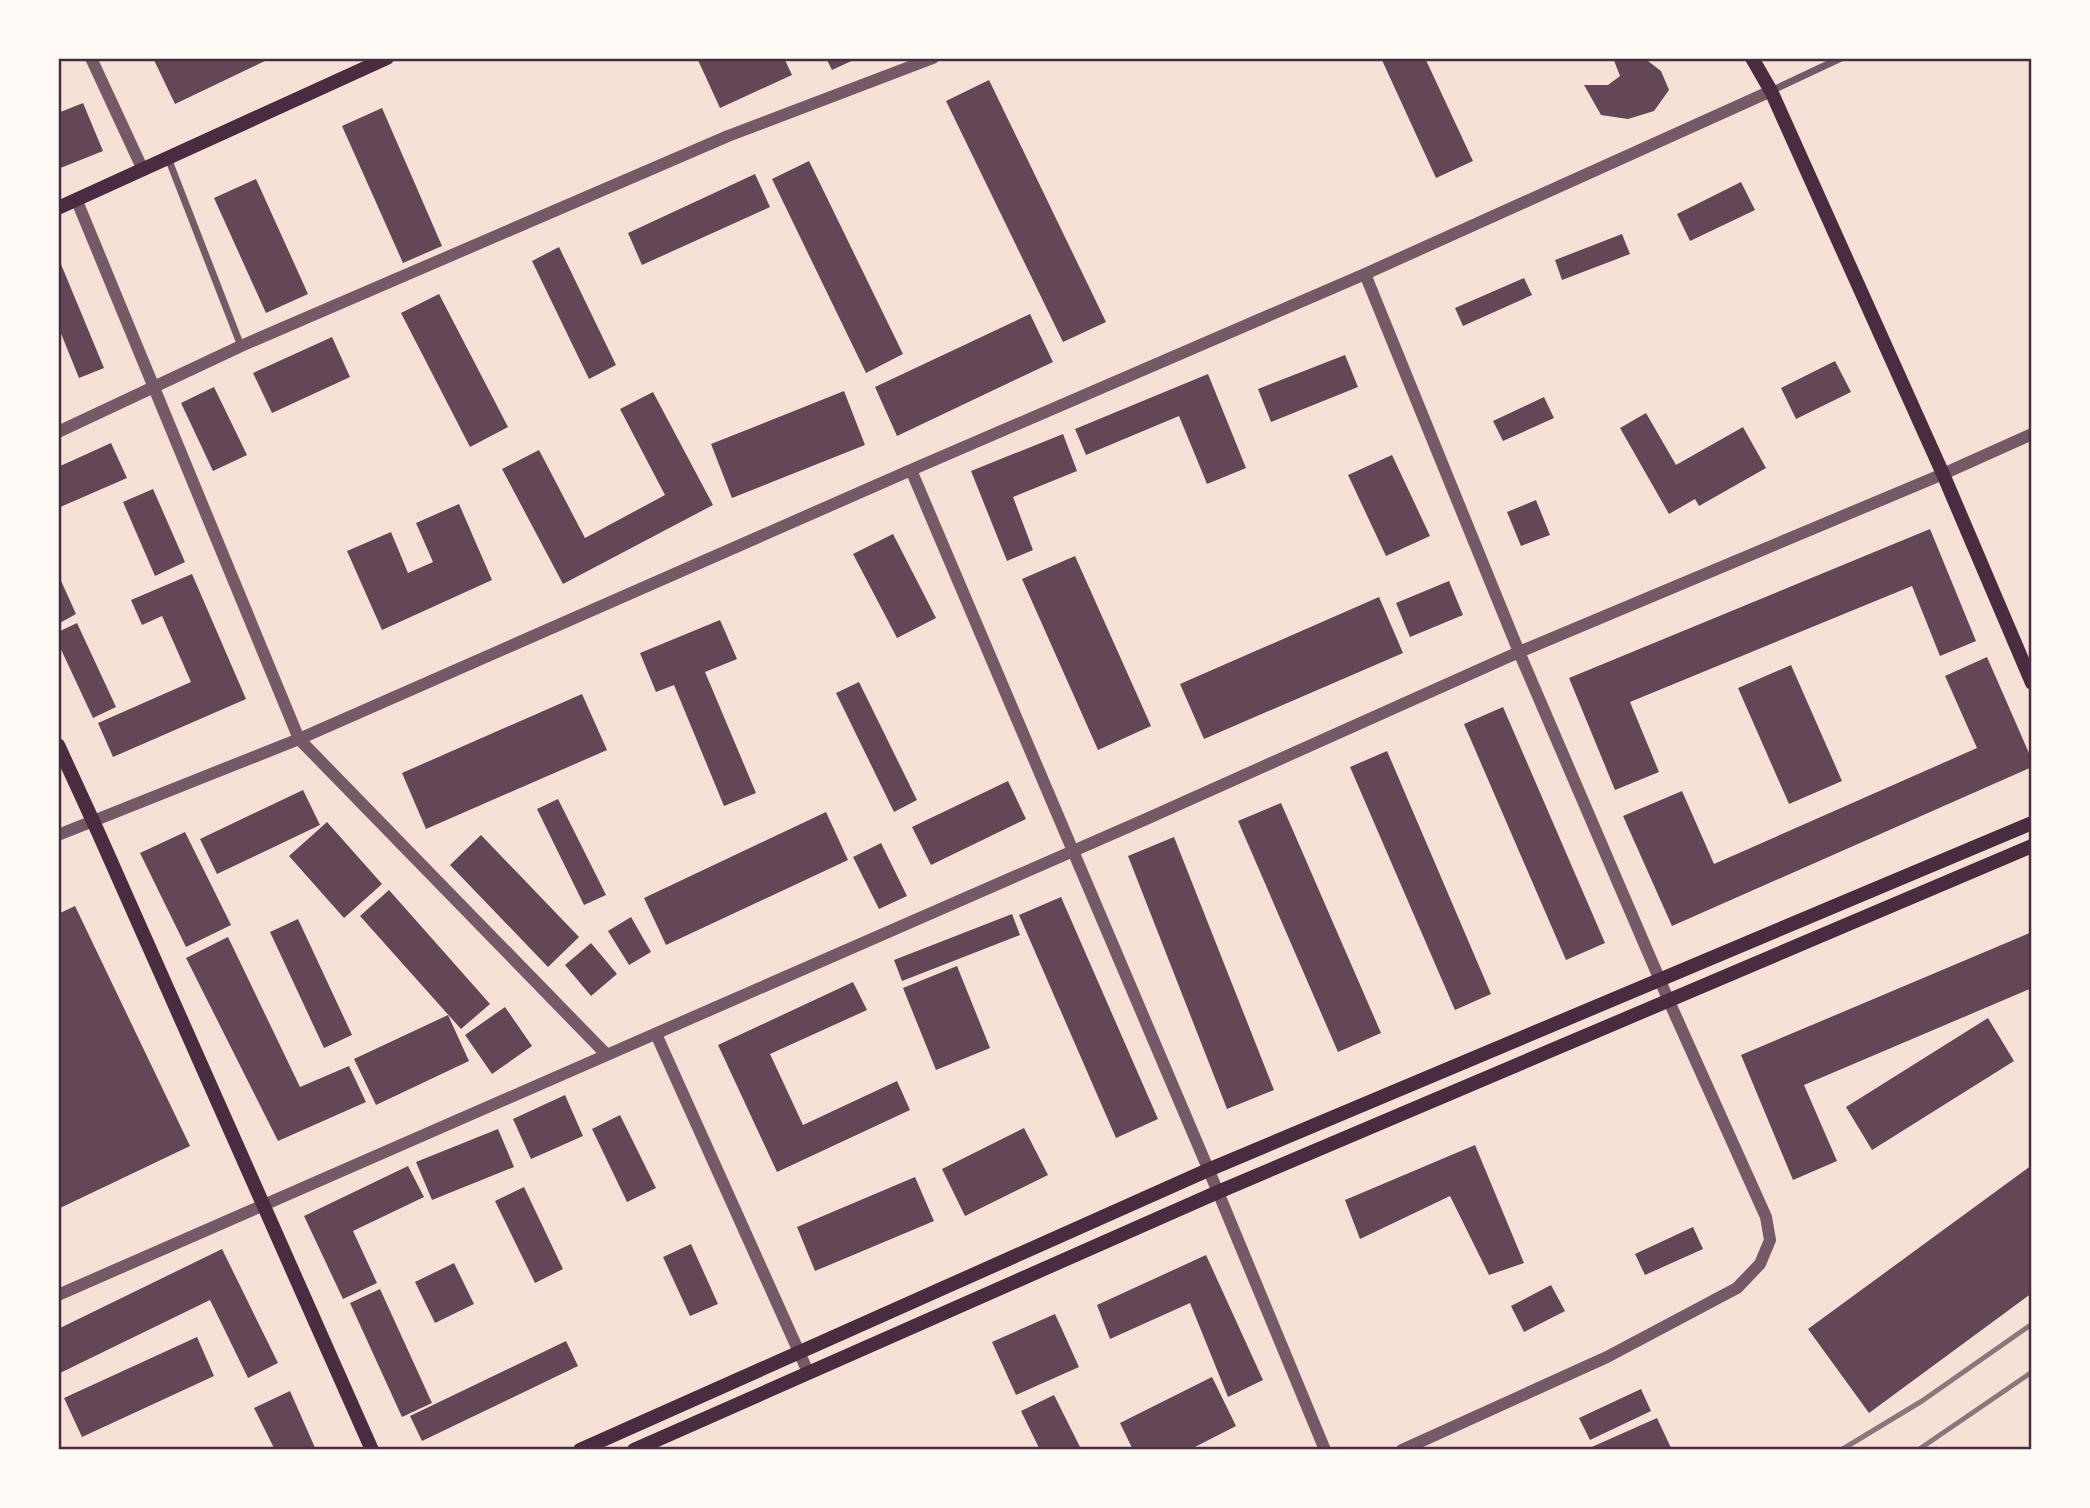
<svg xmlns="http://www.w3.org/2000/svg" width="2090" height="1508" viewBox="0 0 2090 1508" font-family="'Noto Sans',sans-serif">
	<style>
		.building { fill: #644757 }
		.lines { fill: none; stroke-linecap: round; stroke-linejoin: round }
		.minor { stroke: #755966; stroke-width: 7 }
		.tertiary { stroke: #755966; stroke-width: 12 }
		.secondary { stroke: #4a2c40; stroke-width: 14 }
		.rail { stroke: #8f747c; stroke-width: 5 }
		.neatline { fill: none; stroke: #4a2c40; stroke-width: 2.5 }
	</style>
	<rect width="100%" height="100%" fill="#f7e1d7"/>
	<path class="building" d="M 153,58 L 271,58 L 175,104 Z
		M 697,58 L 784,58 L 792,75 L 720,108 Z
		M 826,58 L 858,58 L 832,70 Z
		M 1381,58 L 1425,58 L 1473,161 L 1436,178 Z
		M 1613,58 L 1644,58 L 1661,71 L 1669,90 L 1654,111 L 1628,119 L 1601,115 L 1584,85 L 1608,85 L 1620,76 Z
		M 989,80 L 1106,322 L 1063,342 L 946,101 Z
		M 83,103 L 103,151 L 58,169 L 58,113 Z
		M 382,108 L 442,246 L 403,263 L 342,126 Z
		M 809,161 L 903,354 L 866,373 L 772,179 Z
		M 755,174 L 770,207 L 642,265 L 628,233 Z
		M 256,179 L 308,294 L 266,313 L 214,198 Z
		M 1741,182 L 1755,210 L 1690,241 L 1677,214 Z
		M 1622,234 L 1630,254 L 1562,280 L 1555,260 Z
		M 559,247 L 616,365 L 589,379 L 532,261 Z
		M 58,257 L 104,368 L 79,378 L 58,326 Z
		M 1524,278 L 1532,295 L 1463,326 L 1455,308 Z
		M 439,294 L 508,427 L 470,447 L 401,313 Z
		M 1030,314 L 1053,362 L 897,436 L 875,387 Z
		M 332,337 L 350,377 L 272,413 L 253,373 Z
		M 1345,355 L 1358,387 L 1271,422 L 1258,389 Z
		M 1835,361 L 1851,392 L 1796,419 L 1781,388 Z
		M 1208,374 L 1246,468 L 1207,484 L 1179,416 L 1086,455 L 1075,429 Z
		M 214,387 L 247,455 L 213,471 L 181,403 Z
		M 844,391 L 865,445 L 732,498 L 711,444 Z
		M 653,392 L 713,505 L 563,584 L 502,469 L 539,450 L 585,538 L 665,495 L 620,409 Z
		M 1544,397 L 1554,418 L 1503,441 L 1493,421 Z
		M 1646,413 L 1676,465 L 1743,427 L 1766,468 L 1699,506 L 1695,499 L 1669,514 L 1620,428 Z
		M 1063,434 L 1077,471 L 1013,497 L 1033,550 L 1007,561 L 971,471 Z
		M 111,443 L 127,478 L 58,508 L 58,467 Z
		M 1392,455 L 1430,536 L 1386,556 L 1348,475 Z
		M 153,489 L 185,562 L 155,576 L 123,502 Z
		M 1536,500 L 1550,535 L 1521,546 L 1507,512 Z
		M 459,504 L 492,580 L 382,630 L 347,551 L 391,532 L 408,573 L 433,562 L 416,523 Z
		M 1930,529 L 1976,641 L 1940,656 L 1912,586 L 1630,702 L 1659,772 L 1615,790 L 1569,678 Z
		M 893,534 L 936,618 L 897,638 L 853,554 Z
		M 1075,556 L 1151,726 L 1098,750 L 1022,579 Z
		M 58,574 L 76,614 L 58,624 Z
		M 192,574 L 246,699 L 113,757 L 98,723 L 191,682 L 162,616 L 142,625 L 131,600 Z
		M 1449,581 L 1463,615 L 1410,637 L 1396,603 Z
		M 1379,597 L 1403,653 L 1204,739 L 1180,684 Z
		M 720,620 L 737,659 L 705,672 L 756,793 L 724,806 L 674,685 L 656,692 L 640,653 Z
		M 77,623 L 116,707 L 93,718 L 58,643 L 58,632 Z
		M 1987,657 L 2032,760 L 2032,767 L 1672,926 L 1623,816 L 1682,791 L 1714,864 L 1977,748 L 1945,676 Z
		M 1791,665 L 1842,781 L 1789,804 L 1738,688 Z
		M 859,682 L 917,800 L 894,812 L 836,693 Z
		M 582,694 L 607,750 L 426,829 L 402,773 Z
		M 1503,707 L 1605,943 L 1566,960 L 1464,724 Z
		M 1387,751 L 1491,994 L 1455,1010 L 1350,767 Z
		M 1008,781 L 1026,819 L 931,865 L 912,827 Z
		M 303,790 L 320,825 L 217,874 L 200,839 Z
		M 558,799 L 606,895 L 584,905 L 537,809 Z
		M 1281,803 L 1381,1033 L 1338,1052 L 1238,821 Z
		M 826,812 L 848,860 L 666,945 L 644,898 Z
		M 327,822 L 382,884 L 344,918 L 289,856 Z
		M 185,832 L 231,925 L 186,947 L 140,853 Z
		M 481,835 L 579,937 L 548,967 L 450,865 Z
		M 1174,837 L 1274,1090 L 1227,1109 L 1128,856 Z
		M 881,843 L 907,896 L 879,909 L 853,857 Z
		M 389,890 L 490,1004 L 461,1029 L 360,916 Z
		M 1061,897 L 1158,1119 L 1116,1138 L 1019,915 Z
		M 75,906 L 190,1146 L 58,1209 L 58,914 Z
		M 1012,914 L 1020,935 L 902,981 L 894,960 Z
		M 631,917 L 651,952 L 629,965 L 608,931 Z
		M 298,919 L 352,1035 L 324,1048 L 270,932 Z
		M 2032,932 L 2032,988 L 1804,1085 L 1837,1161 L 1793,1180 L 1741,1055 Z
		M 228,937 L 300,1087 L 349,1066 L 366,1102 L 278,1141 L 186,958 Z
		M 591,943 L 617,974 L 591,996 L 565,965 Z
		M 957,966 L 990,1048 L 936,1070 L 903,988 Z
		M 853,982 L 867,1010 L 770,1054 L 803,1125 L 897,1081 L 910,1110 L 777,1172 L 718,1045 Z
		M 505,1007 L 532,1046 L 492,1074 L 465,1035 Z
		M 448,1015 L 469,1061 L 376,1105 L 354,1059 Z
		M 1988,1018 L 2014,1061 L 1872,1150 L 1846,1107 Z
		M 565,1095 L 583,1136 L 531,1159 L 513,1119 Z
		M 620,1115 L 656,1188 L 627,1202 L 592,1129 Z
		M 1024,1128 L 1048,1175 L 965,1216 L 942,1169 Z
		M 498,1129 L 514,1167 L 432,1200 L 416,1162 Z
		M 1475,1145 L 1524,1263 L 1489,1275 L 1450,1196 L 1360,1239 L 1345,1200 Z
		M 2032,1165 L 2032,1293 L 1869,1413 L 1808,1329 Z
		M 408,1166 L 424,1197 L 353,1231 L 377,1283 L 343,1299 L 304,1216 Z
		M 915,1177 L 934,1221 L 815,1271 L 797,1227 Z
		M 524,1187 L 563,1269 L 535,1283 L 495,1201 Z
		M 1693,1227 L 1703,1249 L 1645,1275 L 1635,1254 Z
		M 691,1244 L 718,1304 L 690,1316 L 663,1257 Z
		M 222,1249 L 278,1363 L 248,1378 L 210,1300 L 58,1374 L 58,1329 Z
		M 1206,1255 L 1263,1380 L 1228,1397 L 1190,1303 L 1110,1339 L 1097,1305 Z
		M 454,1263 L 474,1304 L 435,1323 L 415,1282 Z
		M 1551,1285 L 1565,1311 L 1524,1332 L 1511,1306 Z
		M 380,1289 L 432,1403 L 402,1417 L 350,1303 Z
		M 1055,1314 L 1079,1367 L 1016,1395 L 992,1342 Z
		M 197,1337 L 214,1376 L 82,1437 L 64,1398 Z
		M 566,1341 L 578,1366 L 422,1441 L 410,1416 Z
		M 1212,1377 L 1236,1426 L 1189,1450 L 1133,1450 L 1120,1423 Z
		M 1641,1389 L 1651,1411 L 1590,1440 L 1579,1418 Z
		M 290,1391 L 316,1450 L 275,1450 L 254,1408 Z
		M 1054,1395 L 1080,1447 L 1072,1450 L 1040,1450 L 1021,1411 Z
		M 1657,1418 L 1672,1450 L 1585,1450 Z"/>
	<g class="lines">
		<path class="minor" d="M 1771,91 L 1841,58
			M 168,158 L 241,346"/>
		<path class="tertiary" d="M 91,58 L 143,170
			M 77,201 L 299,739 L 607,1055
			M 1365,274 L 1519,652 L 1668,999 L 1766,1217 L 1770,1240 L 1760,1264 L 1737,1288 L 1607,1357 L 1402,1450
			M 58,432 L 241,346 L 728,136 L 933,58
			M 911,470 L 1218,1192 L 1325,1450
			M 58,835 L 299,739 L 911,470 L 1365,274 L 1771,91
			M 656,1034 L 808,1372
			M 58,1295 L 1144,820 L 1519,652 L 1943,474 L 2032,434"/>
		<path class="secondary" d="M 1752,58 L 1771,91 L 1943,474 L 2032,683
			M 58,208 L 387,58
			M 58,745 L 98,832 L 372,1450
			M 580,1450 L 1208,1170 L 2032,823
			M 634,1450 L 1218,1192 L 2032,846"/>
		<path class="rail" d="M 1841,1450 L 1922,1401 L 2032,1324
			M 1918,1450 L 2032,1372"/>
	</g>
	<rect width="2090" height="1508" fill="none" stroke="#fffaf5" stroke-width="119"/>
	<rect x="60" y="60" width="1970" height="1388" class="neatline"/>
</svg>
